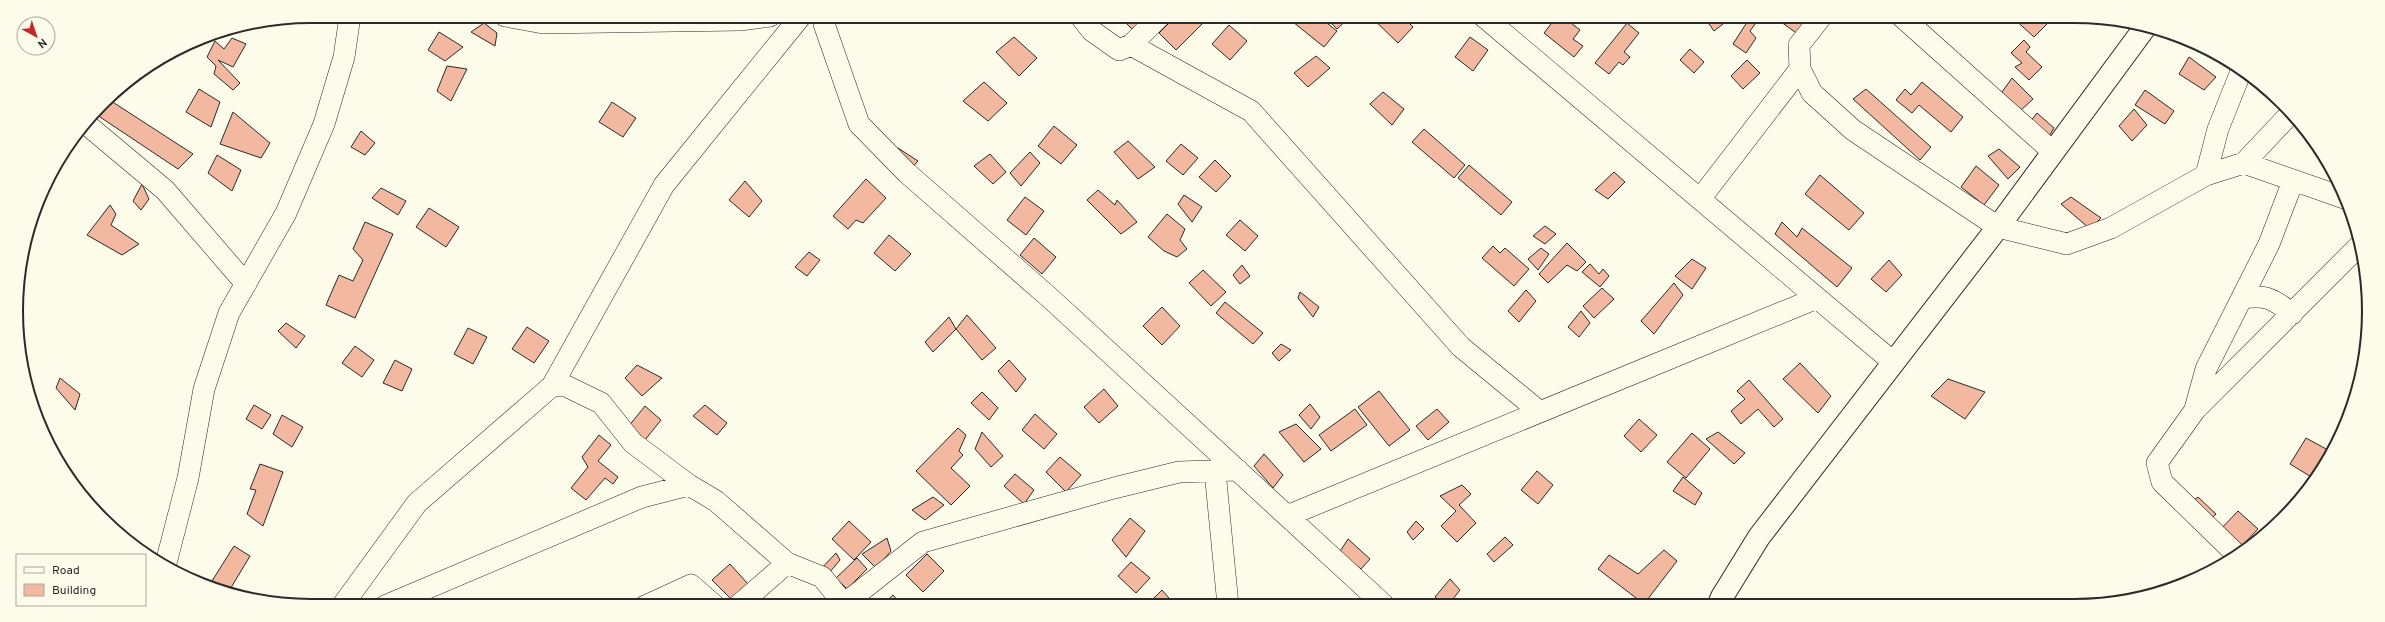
<svg xmlns="http://www.w3.org/2000/svg" width="2385" height="622" viewBox="0 0 2385 622" font-family="Overpass,sans-serif">
	<style>
		.building { fill: #f2b8a0; stroke: #2b2b2b }
		.lines { fill: none; stroke-linecap: round; stroke-linejoin: round }
		.minor-casing { stroke: #2b2b2b; stroke-width: 22 }
		.primary-casing { stroke: #2b2b2b; stroke-width: 24 }
		.minor { stroke: #fdfbea; stroke-width: 21 }
		.primary { stroke: #fdfbea; stroke-width: 22 }
		.rim { fill: none; stroke: #2b2b2b; stroke-width: 2 }
	</style>
	<rect width="100%" height="100%" fill="#fdfbea"/>
	<path class="building" d="M 1129,16 L 1142,16 L 1144,18 L 1132,29 L 1124,21 Z
		M 1176,16 L 1204,16 L 1207,19 L 1176,50 L 1159,33 Z
		M 1248,16 L 1265,16 L 1255,24 Z
		M 1298,16 L 1318,16 L 1337,31 L 1324,47 L 1293,22 Z
		M 1324,16 L 1351,16 L 1337,29 Z
		M 1370,16 L 1402,16 L 1413,27 L 1398,43 Z
		M 1557,16 L 1562,16 L 1580,30 L 1573,39 L 1583,46 L 1574,57 L 1544,33 Z
		M 1606,16 L 1617,16 L 1612,22 Z
		M 1649,16 L 1664,16 L 1657,23 Z
		M 1751,16 L 1761,16 L 1750,31 L 1756,38 L 1746,53 L 1733,44 Z
		M 1780,16 L 1814,16 L 1799,35 L 1777,19 Z
		M 2011,16 L 2047,16 L 2051,20 L 2034,37 Z
		M 1717,17 L 1723,24 L 1714,31 L 1709,24 Z
		M 484,23 L 497,33 L 495,46 L 471,32 Z
		M 1627,23 L 1639,33 L 1624,52 L 1630,57 L 1623,65 L 1619,62 L 1609,74 L 1595,63 Z
		M 1229,25 L 1247,41 L 1230,60 L 1212,44 Z
		M 439,32 L 463,47 L 445,61 L 428,50 Z
		M 1014,37 L 1037,58 L 1019,76 L 996,52 Z
		M 1470,37 L 1488,50 L 1473,71 L 1455,57 Z
		M 232,38 L 246,44 L 233,67 L 218,60 L 240,83 L 233,90 L 214,74 L 216,66 L 207,57 L 215,41 L 224,49 Z
		M 2024,40 L 2030,47 L 2026,52 L 2042,67 L 2029,80 L 2015,67 L 2022,63 L 2011,53 Z
		M 1690,49 L 1704,62 L 1694,73 L 1680,60 Z
		M 1316,56 L 1330,68 L 1308,87 L 1294,73 Z
		M 2189,57 L 2216,77 L 2204,90 L 2179,74 Z
		M 1747,60 L 1760,73 L 1743,89 L 1731,76 Z
		M 447,66 L 467,69 L 451,101 L 437,91 Z
		M 2012,78 L 2033,99 L 2019,112 L 2002,92 Z
		M 984,82 L 1007,103 L 988,121 L 963,101 Z
		M 1922,82 L 1963,117 L 1951,132 L 1919,105 L 1912,113 L 1896,100 L 1905,89 L 1911,95 Z
		M 199,89 L 220,102 L 211,127 L 186,112 Z
		M 1866,89 L 1931,147 L 1920,160 L 1853,99 Z
		M 2145,90 L 2174,111 L 2165,124 L 2135,105 Z
		M 1383,92 L 1404,109 L 1392,125 L 1370,104 Z
		M 108,99 L 193,154 L 178,169 L 94,113 Z
		M 612,102 L 636,118 L 623,137 L 599,122 Z
		M 2134,109 L 2147,125 L 2132,141 L 2119,126 Z
		M 233,112 L 270,143 L 261,158 L 220,144 Z
		M 2037,113 L 2054,128 L 2048,138 L 2030,122 Z
		M 1054,126 L 1077,145 L 1061,164 L 1038,146 Z
		M 1424,129 L 1465,165 L 1454,178 L 1412,142 Z
		M 361,131 L 375,143 L 365,155 L 351,147 Z
		M 1128,141 L 1155,167 L 1138,179 L 1114,152 Z
		M 1181,144 L 1198,158 L 1183,175 L 1166,161 Z
		M 898,148 L 918,161 L 907,173 L 890,156 Z
		M 1999,149 L 2020,167 L 2008,179 L 1988,156 Z
		M 1030,152 L 1040,163 L 1021,186 L 1010,173 Z
		M 990,154 L 1006,172 L 993,184 L 974,166 Z
		M 217,155 L 241,170 L 232,191 L 208,173 Z
		M 1215,160 L 1231,176 L 1216,192 L 1199,177 Z
		M 1469,165 L 1512,202 L 1501,215 L 1458,178 Z
		M 1976,166 L 1999,185 L 1984,205 L 1961,187 Z
		M 1614,172 L 1625,182 L 1608,199 L 1595,190 Z
		M 1820,175 L 1864,213 L 1849,230 L 1805,194 Z
		M 866,179 L 886,198 L 863,223 L 856,220 L 848,229 L 833,216 Z
		M 745,181 L 762,201 L 749,217 L 729,200 Z
		M 142,184 L 149,199 L 141,210 L 133,201 Z
		M 381,188 L 406,201 L 398,215 L 372,198 Z
		M 1098,190 L 1115,205 L 1117,200 L 1137,222 L 1121,234 L 1087,200 Z
		M 1184,195 L 1202,207 L 1192,222 L 1178,204 Z
		M 1025,197 L 1044,211 L 1026,235 L 1007,220 Z
		M 2071,197 L 2101,218 L 2090,229 L 2061,204 Z
		M 110,205 L 116,214 L 111,225 L 139,244 L 122,255 L 87,235 Z
		M 429,208 L 459,227 L 446,247 L 416,227 Z
		M 1167,214 L 1185,229 L 1180,240 L 1187,249 L 1177,257 L 1164,251 L 1148,237 Z
		M 1240,220 L 1258,236 L 1245,251 L 1226,235 Z
		M 365,222 L 393,234 L 355,318 L 326,305 L 339,275 L 353,281 L 363,260 L 353,249 Z
		M 1782,222 L 1797,237 L 1802,228 L 1852,268 L 1837,287 L 1775,234 Z
		M 1545,226 L 1556,234 L 1545,244 L 1533,236 Z
		M 889,235 L 911,254 L 895,271 L 874,253 Z
		M 1034,238 L 1056,257 L 1042,274 L 1020,255 Z
		M 1567,243 L 1586,262 L 1577,271 L 1567,265 L 1548,283 L 1539,274 Z
		M 1493,246 L 1500,253 L 1505,248 L 1529,269 L 1514,286 L 1482,258 Z
		M 1541,248 L 1549,254 L 1538,270 L 1528,259 Z
		M 809,252 L 820,260 L 807,276 L 795,267 Z
		M 1692,259 L 1706,268 L 1692,289 L 1675,276 Z
		M 1889,260 L 1902,275 L 1886,292 L 1871,279 Z
		M 1590,264 L 1599,274 L 1603,269 L 1609,276 L 1600,287 L 1582,272 Z
		M 1242,265 L 1250,276 L 1240,284 L 1233,275 Z
		M 1203,270 L 1226,292 L 1211,306 L 1189,283 Z
		M 1674,283 L 1683,295 L 1654,334 L 1641,321 Z
		M 1602,288 L 1614,299 L 1594,318 L 1583,306 Z
		M 1526,290 L 1536,301 L 1519,322 L 1508,311 Z
		M 1300,292 L 1319,307 L 1313,317 L 1298,298 Z
		M 1225,302 L 1263,333 L 1253,344 L 1216,313 Z
		M 1162,307 L 1180,326 L 1162,345 L 1143,326 Z
		M 1581,311 L 1590,323 L 1579,337 L 1568,327 Z
		M 967,315 L 996,348 L 982,360 L 956,329 Z
		M 949,317 L 956,329 L 933,352 L 925,342 Z
		M 286,323 L 305,336 L 296,348 L 278,331 Z
		M 527,327 L 549,341 L 534,363 L 512,349 Z
		M 468,328 L 487,337 L 473,364 L 454,354 Z
		M 1281,344 L 1291,350 L 1279,361 L 1272,353 Z
		M 355,346 L 374,360 L 362,377 L 342,363 Z
		M 395,360 L 412,369 L 402,391 L 383,383 Z
		M 1009,360 L 1026,379 L 1016,392 L 998,371 Z
		M 1800,363 L 1831,396 L 1818,413 L 1783,379 Z
		M 637,365 L 662,378 L 642,396 L 625,378 Z
		M 60,378 L 80,394 L 75,410 L 56,388 Z
		M 1948,379 L 1985,392 L 1965,419 L 1931,396 Z
		M 1749,380 L 1783,419 L 1774,427 L 1758,409 L 1741,424 L 1731,411 L 1745,399 L 1737,391 Z
		M 1104,389 L 1118,406 L 1099,423 L 1084,407 Z
		M 1379,391 L 1410,430 L 1389,446 L 1358,407 Z
		M 982,392 L 998,408 L 989,420 L 971,403 Z
		M 1310,404 L 1320,417 L 1311,429 L 1299,415 Z
		M 254,405 L 271,415 L 262,429 L 246,419 Z
		M 705,405 L 727,423 L 717,435 L 693,416 Z
		M 645,406 L 661,420 L 645,440 L 628,427 Z
		M 1355,409 L 1367,425 L 1331,451 L 1319,435 Z
		M 1437,409 L 1449,422 L 1428,440 L 1416,426 Z
		M 1035,414 L 1057,434 L 1044,449 L 1022,430 Z
		M 282,415 L 303,427 L 292,447 L 273,434 Z
		M 1639,419 L 1657,435 L 1641,452 L 1624,436 Z
		M 1296,424 L 1321,449 L 1304,462 L 1279,432 Z
		M 958,428 L 966,435 L 959,451 L 963,455 L 951,468 L 970,486 L 951,505 L 916,471 Z
		M 982,432 L 1003,456 L 991,467 L 975,449 Z
		M 1718,432 L 1745,453 L 1734,464 L 1706,439 Z
		M 1692,433 L 1710,449 L 1686,478 L 1667,462 Z
		M 599,435 L 611,445 L 598,461 L 618,477 L 613,484 L 605,478 L 586,500 L 571,488 L 588,467 L 582,457 Z
		M 2306,438 L 2328,450 L 2334,440 L 2336,442 L 2330,458 L 2313,478 L 2290,464 Z
		M 1264,454 L 1283,475 L 1273,488 L 1254,466 Z
		M 1060,457 L 1081,475 L 1066,492 L 1046,472 Z
		M 260,464 L 283,472 L 263,526 L 247,514 L 256,490 L 250,489 Z
		M 1537,471 L 1553,485 L 1538,504 L 1521,490 Z
		M 1015,474 L 1034,490 L 1024,504 L 1004,486 Z
		M 1683,477 L 1702,493 L 1695,505 L 1673,491 Z
		M 1462,485 L 1471,494 L 1459,505 L 1476,523 L 1457,542 L 1441,526 L 1456,511 L 1440,496 Z
		M 933,497 L 944,505 L 925,520 L 912,510 Z
		M 2198,497 L 2216,514 L 2205,524 L 2186,506 Z
		M 2238,511 L 2258,529 L 2239,549 L 2220,530 Z
		M 1130,518 L 1145,531 L 1126,557 L 1112,540 Z
		M 849,521 L 871,542 L 854,560 L 832,539 Z
		M 1416,521 L 1424,529 L 1413,540 L 1407,532 Z
		M 1505,537 L 1513,545 L 1494,562 L 1487,554 Z
		M 887,538 L 891,551 L 876,568 L 862,554 Z
		M 1348,539 L 1370,559 L 1361,569 L 1339,553 Z
		M 234,546 L 250,556 L 229,591 L 212,581 Z
		M 1664,550 L 1677,561 L 1644,604 L 1598,569 L 1609,555 L 1638,574 Z
		M 836,553 L 840,560 L 829,573 L 819,571 Z
		M 927,554 L 944,571 L 923,592 L 906,575 Z
		M 857,558 L 867,569 L 847,589 L 836,578 Z
		M 1131,562 L 1150,578 L 1136,593 L 1118,576 Z
		M 730,564 L 748,584 L 732,600 L 712,580 Z
		M 1450,579 L 1460,590 L 1449,604 L 1444,604 L 1435,597 Z
		M 1162,590 L 1175,605 L 1151,605 L 1150,602 Z
		M 893,595 L 899,602 L 896,605 L 882,605 Z"/>
	<g class="lines">
		<g class="minor-casing">
			<path id="minor" d="M 505,16 L 543,23 L 740,20 L 770,16
				M 826,16 L 824,24 L 859,124 L 907,173 L 1050,298 L 1384,605
				M 1080,16 L 1092,31 L 1119,50 L 1131,45 L 1251,111 L 1461,347 L 1540,412
				M 1483,16 L 1893,362
				M 1822,16 L 1799,45 L 1800,69 L 1812,93 L 1853,130 L 1998,227 L 2067,244 L 2111,228 L 2206,175 L 2244,163 L 2291,113
				M 1901,16 L 2053,152
				M 1131,45 L 1160,16
				M 85,123 L 165,190 L 246,284
				M 2244,163 L 2347,199
				M 2206,175 L 2218,129 L 2242,69
				M 1700,199 L 1800,69
				M 2242,298 C 2266,295 2273,298 2292,314
				M 552,386 L 566,386 L 601,403 L 633,443 L 689,485 L 716,501 L 787,563 L 822,577 L 844,604 L 923,542 L 1114,488 L 1179,472 L 1238,470
				M 2195,409 L 2206,369 L 2269,244 L 2293,181
				M 1215,471 L 1228,605
				M 1287,516 L 1817,298
				M 2236,554 L 2162,482 L 2157,463 L 2195,410 L 2361,244
				M 165,567 L 188,478 L 204,389 L 229,313 L 286,213 L 324,124 L 344,57 L 350,16
				M 739,605 L 787,563
				M 342,606 L 417,503 L 552,386 L 664,185 L 801,16
				M 385,606 L 642,497 L 689,485
				M 645,606 L 691,585 L 714,605"/>
		</g>
		<g class="primary-casing">
			<path id="primary" d="M 1719,604 L 1722,597 L 1759,537 L 1998,227 L 2146,26"/>
		</g>
		<use href="#minor" class="minor"/>
		<use href="#primary" class="primary"/>
	</g>
	<path d="M0 0H2385V622H0ZM311 23H2074A288 288 0 0 1 2362 311V311A288 288 0 0 1 2074 599H311A288 288 0 0 1 23 311V311A288 288 0 0 1 311 23Z" fill="#fdfbea" fill-rule="evenodd"/>
	<path class="rim" d="M311 23H2074A288 288 0 0 1 2362 311V311A288 288 0 0 1 2074 599H311A288 288 0 0 1 23 311V311A288 288 0 0 1 311 23Z"/>
	<rect x="16" y="554" width="130" height="52" fill="#fdfbea" stroke="#a9a89e"/>
	<rect x="24" y="567" width="20" height="6" fill="#fdfbea" stroke="#a9a89e"/>
	<text x="52" y="574" font-size="12" fill="#2b2b2b">Road</text>
	<rect x="24" y="584" width="20" height="12" fill="#f2b8a0" stroke="#a9a89e"/>
	<text x="52" y="594" font-size="12" fill="#2b2b2b">Building</text>
	<g transform="translate(36 36) rotate(140)"><circle r="19" fill="#fdfbea" stroke="#a9a89e"/>
	<path d="M0-3L7 15L0 10L-7 15Z" fill="#c62828"/>
	<text y="-6" font-size="11" font-weight="bold" text-anchor="middle" fill="#2b2b2b">N</text>
	</g>
</svg>
